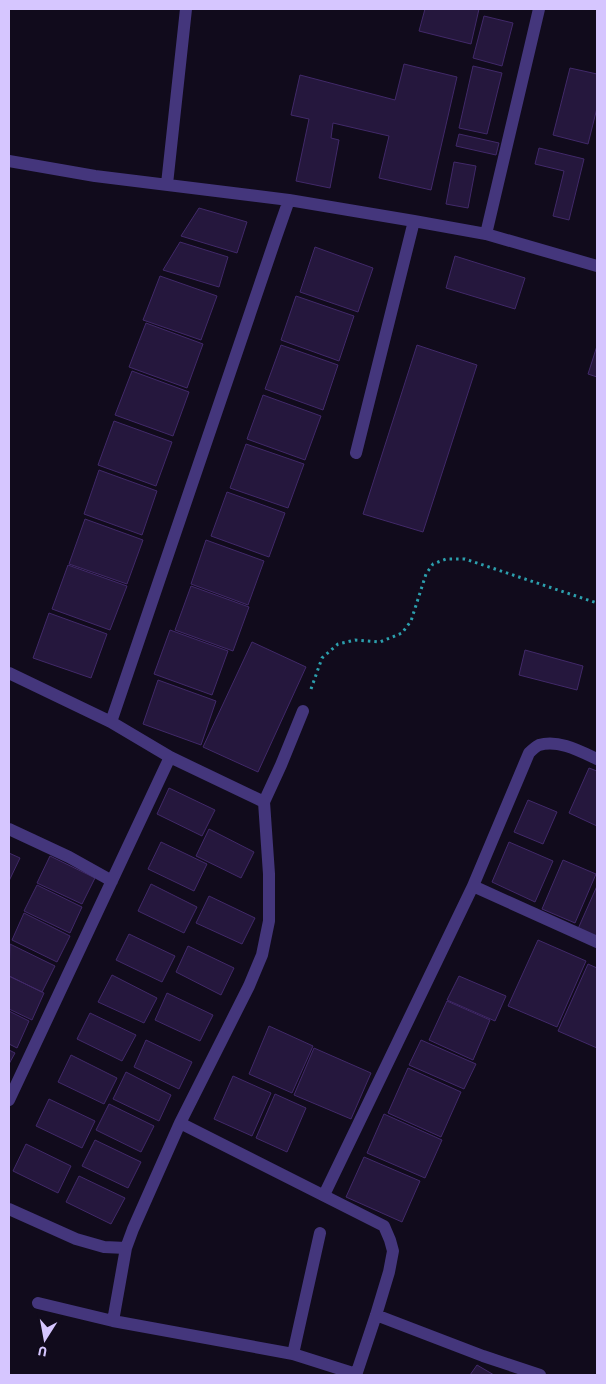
<svg xmlns="http://www.w3.org/2000/svg" width="606" height="1384" viewBox="0 0 606 1384" font-family="'Source Sans 3',sans-serif">
	<style>
		.building { fill: #25173d; stroke: #412969 }
		.lines { fill: none; stroke-linecap: round; stroke-linejoin: round }
		.path { stroke: #2c9fad; stroke-width: 3; stroke-dasharray: 2.5 4; stroke-linecap: butt }
		.minor { stroke: #44367c; stroke-width: 12 }
	</style>
	<rect width="100%" height="100%" fill="#110b1c"/>
	<path class="building" d="M 425,9 L 479,9 L 471,44 L 419,31 Z
		M 484,16 L 513,23 L 502,66 L 473,58 Z
		M 404,64 L 457,77 L 431,190 L 379,178 L 389,136 L 333,123 L 331,138 L 339,140 L 330,188 L 296,181 L 309,119 L 291,115 L 300,75 L 395,100 Z
		M 473,66 L 502,73 L 487,134 L 459,128 Z
		M 570,68 L 597,74 L 597,108 L 588,144 L 553,135 Z
		M 459,134 L 499,143 L 496,155 L 456,146 Z
		M 539,148 L 584,159 L 569,220 L 553,216 L 564,171 L 535,164 Z
		M 454,162 L 476,166 L 468,208 L 446,204 Z
		M 199,208 L 247,222 L 237,253 L 181,236 Z
		M 180,242 L 228,257 L 219,287 L 163,270 Z
		M 315,247 L 373,268 L 358,312 L 300,292 Z
		M 455,256 L 525,278 L 515,309 L 446,288 Z
		M 160,276 L 217,296 L 201,340 L 143,320 Z
		M 296,296 L 354,316 L 339,361 L 281,340 Z
		M 146,323 L 203,344 L 187,388 L 129,367 Z
		M 281,345 L 338,365 L 323,410 L 265,389 Z
		M 417,345 L 477,365 L 423,532 L 363,514 Z
		M 597,346 L 597,377 L 588,374 Z
		M 132,371 L 189,392 L 173,436 L 115,415 Z
		M 263,395 L 321,416 L 305,460 L 247,439 Z
		M 114,421 L 172,442 L 156,486 L 98,465 Z
		M 246,444 L 304,464 L 288,508 L 230,488 Z
		M 99,470 L 157,491 L 142,535 L 84,514 Z
		M 227,492 L 285,513 L 269,557 L 211,536 Z
		M 85,519 L 143,540 L 127,584 L 69,564 Z
		M 206,540 L 264,561 L 248,605 L 191,584 Z
		M 68,565 L 127,586 L 110,630 L 52,609 Z
		M 191,586 L 249,607 L 233,651 L 175,630 Z
		M 49,613 L 107,634 L 91,678 L 33,658 Z
		M 170,630 L 228,651 L 212,695 L 154,674 Z
		M 252,642 L 306,667 L 258,772 L 203,747 Z
		M 525,650 L 583,666 L 577,690 L 519,675 Z
		M 158,680 L 216,701 L 201,745 L 143,724 Z
		M 589,768 L 597,771 L 597,826 L 569,813 Z
		M 169,788 L 215,810 L 202,836 L 157,814 Z
		M 528,800 L 557,812 L 543,844 L 514,832 Z
		M 209,829 L 254,852 L 241,878 L 196,856 Z
		M 161,842 L 207,864 L 194,891 L 148,869 Z
		M 509,842 L 553,861 L 535,902 L 492,882 Z
		M 9,853 L 20,858 L 9,881 Z
		M 50,856 L 95,878 L 82,904 L 37,883 Z
		M 563,860 L 596,874 L 575,923 L 542,909 Z
		M 151,884 L 197,907 L 184,933 L 138,911 Z
		M 37,885 L 82,907 L 70,933 L 24,911 Z
		M 597,886 L 597,940 L 577,931 Z
		M 209,896 L 255,918 L 242,944 L 196,923 Z
		M 24,913 L 70,936 L 57,962 L 12,940 Z
		M 129,934 L 175,956 L 162,982 L 116,960 Z
		M 538,940 L 586,961 L 557,1027 L 508,1006 Z
		M 10,944 L 55,966 L 42,992 L 9,976 Z
		M 188,946 L 234,968 L 221,995 L 176,972 Z
		M 588,964 L 597,968 L 597,1048 L 558,1031 Z
		M 112,975 L 157,998 L 144,1023 L 98,1002 Z
		M 9,976 L 44,993 L 32,1020 L 9,1009 Z
		M 459,976 L 506,996 L 495,1021 L 447,1000 Z
		M 167,993 L 213,1015 L 200,1041 L 155,1020 Z
		M 447,1001 L 490,1020 L 473,1060 L 429,1040 Z
		M 9,1011 L 29,1021 L 17,1048 L 9,1044 Z
		M 90,1013 L 136,1035 L 122,1061 L 77,1039 Z
		M 269,1026 L 313,1046 L 292,1093 L 249,1074 Z
		M 146,1040 L 192,1062 L 179,1089 L 134,1067 Z
		M 421,1040 L 476,1064 L 464,1089 L 409,1065 Z
		M 314,1048 L 371,1073 L 351,1119 L 294,1095 Z
		M 9,1050 L 15,1053 L 9,1064 Z
		M 71,1055 L 117,1078 L 104,1104 L 58,1082 Z
		M 408,1068 L 461,1092 L 441,1137 L 388,1113 Z
		M 126,1072 L 171,1095 L 159,1121 L 113,1099 Z
		M 233,1076 L 271,1093 L 252,1136 L 214,1119 Z
		M 275,1094 L 306,1108 L 287,1152 L 256,1138 Z
		M 49,1099 L 95,1121 L 82,1148 L 36,1126 Z
		M 109,1104 L 154,1126 L 141,1152 L 96,1130 Z
		M 384,1114 L 442,1140 L 425,1178 L 367,1153 Z
		M 95,1140 L 141,1162 L 128,1188 L 82,1166 Z
		M 26,1144 L 71,1166 L 58,1193 L 13,1171 Z
		M 364,1157 L 420,1181 L 402,1222 L 346,1197 Z
		M 79,1176 L 125,1198 L 111,1224 L 66,1202 Z
		M 477,1365 L 494,1375 L 470,1375 Z"/>
	<g class="lines">
		<path class="path" d="M 311,689 L 322,658 L 338,644 L 355,640 L 380,642 L 402,633 L 411,621 L 426,574 L 433,564 L 446,559 L 465,559 L 597,603"/>
		<path class="minor" d="M 9,161 L 95,176 L 289,200 L 414,221 L 486,234 L 597,266
			M 167,184 L 186,9
			M 486,234 L 539,9
			M 356,453 L 414,221
			M 9,673 L 111,722 L 170,757 L 264,802
			M 111,722 L 276,237 L 289,200
			M 9,829 L 69,857 L 112,881
			M 473,886 L 597,942
			M 9,1100 L 170,757
			M 180,1123 L 384,1226 L 390,1240 L 393,1251 L 389,1272 L 376,1315 L 356,1375
			M 324,1195 L 473,886 L 529,753 C 532,750 535,747 539,745 C 558,739 580,751 597,759
			M 9,1209 L 76,1239 L 104,1247 L 126,1248 L 133,1229 L 180,1123 L 249,986 L 262,955 L 269,921 L 269,874 L 264,802 L 281,765 L 303,711
			M 126,1248 L 113,1321 L 293,1354 L 356,1374
			M 38,1303 L 113,1321
			M 376,1315 L 483,1356 L 540,1375
			M 293,1354 L 320,1233"/>
	</g>
	<rect width="606" height="1384" fill="none" stroke="#d6c6ff" stroke-width="20"/>
	<g transform="translate(45 1339) rotate(191)" stroke="#110b1c" stroke-width="4" paint-order="stroke">
	<path d="M0-4L9 19L0 12L-9 19Z" fill="#d6c6ff"/>
	<text y="-8" font-size="14" font-weight="bold" text-anchor="middle" fill="#d6c6ff">U</text>
	</g>
</svg>
